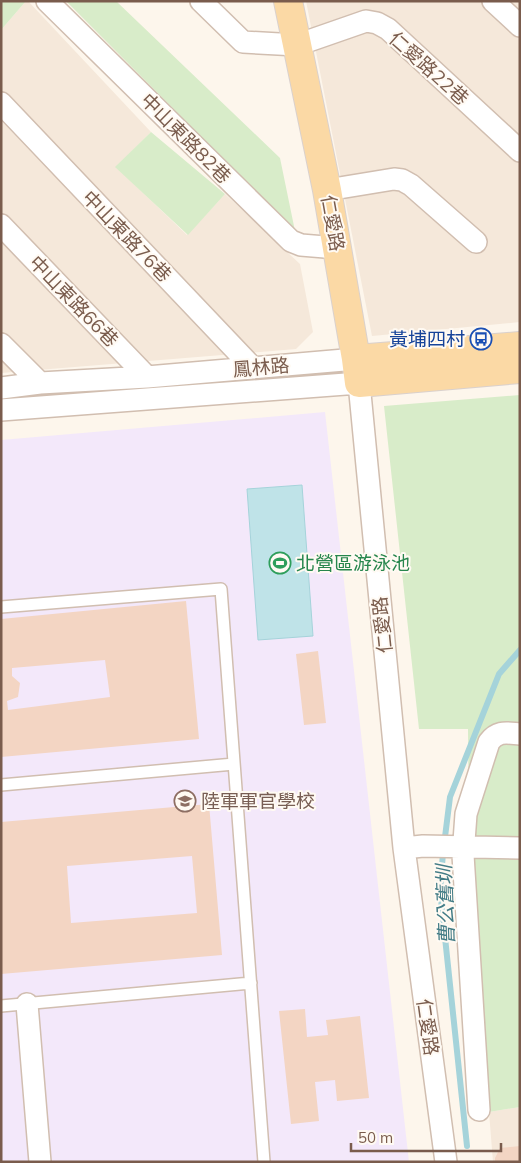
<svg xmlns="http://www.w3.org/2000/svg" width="521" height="1163" viewBox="0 0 521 1163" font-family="Mulish,'Noto Sans TC',sans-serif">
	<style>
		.residential { fill: #f5e8da }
		.education { fill: #f3e8fa }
		.green { fill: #d8ecc9 }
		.water { fill: #bfe3e8; stroke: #a5d3da }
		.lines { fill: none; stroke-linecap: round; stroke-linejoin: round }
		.stream { stroke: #a5d3da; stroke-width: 6 }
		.building { fill: #f3d5c3; fill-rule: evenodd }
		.service-casing { stroke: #d1beb0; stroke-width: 14 }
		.minor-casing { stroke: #d1beb0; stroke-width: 24 }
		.primary-casing { stroke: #dad1cd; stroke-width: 30 }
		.service { stroke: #fff; stroke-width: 11 }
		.minor { stroke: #fff; stroke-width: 21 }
		.primary { stroke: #fbd9a5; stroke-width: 28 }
		.labels { text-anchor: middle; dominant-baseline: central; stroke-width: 4; stroke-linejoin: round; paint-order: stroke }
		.street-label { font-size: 19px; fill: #7a5c4d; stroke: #fffaf3 }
		.transit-label { font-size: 19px; fill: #164399; stroke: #fffaf3; text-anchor: end }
		.leisure-label { font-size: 19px; fill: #27864d; stroke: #fffaf3; text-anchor: start }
		.education-label { font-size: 19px; fill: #785e54; stroke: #fffaf3; text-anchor: start }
		.water-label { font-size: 20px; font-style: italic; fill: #437c86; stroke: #fffaf3 }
	</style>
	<rect width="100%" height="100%" fill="#fdf6ec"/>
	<path class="residential" d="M 26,1 L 28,1 L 151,132 L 116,167 L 187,235 L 225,194 L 300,264 L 313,332 L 296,349 L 1,373 L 1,30 Z
		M 306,1 L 520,1 L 520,322 L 372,336 Z
		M 520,1107 L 520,1162 L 493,1162 L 489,1112 Z"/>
	<path class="education" d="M 325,412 L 409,1162 L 1,1162 L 1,440 Z"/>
	<path class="green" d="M 1,1 L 26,1 L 1,30 Z
		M 66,1 L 116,1 L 280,158 L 295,231 Z
		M 151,132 L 225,194 L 188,235 L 115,167 Z
		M 520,395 L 520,1107 L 489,1112 L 469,837 L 468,729 L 419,729 L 384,406 Z"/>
	<path class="water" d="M 302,485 L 313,636 L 258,640 L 247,489 Z"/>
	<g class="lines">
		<path class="stream" d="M 467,1146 L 440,890 L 443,853 L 450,797 L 499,674 L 520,650"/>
	</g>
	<path class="building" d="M 186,601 L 199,739 L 1,757 L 1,619 ZM 105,660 L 110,697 L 8,710 L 7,701 L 18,697 L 20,683 L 12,676 L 12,668 Z
		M 318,651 L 326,723 L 304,725 L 296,654 Z
		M 209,804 L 222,955 L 1,974 L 1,822 ZM 192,856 L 197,913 L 71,923 L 67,866 Z
		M 305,1009 L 307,1037 L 328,1035 L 326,1020 L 360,1016 L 369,1098 L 337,1101 L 335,1080 L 315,1082 L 319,1121 L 291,1124 L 279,1011 Z
		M 520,1146 L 520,1162 L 495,1162 L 495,1158 L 500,1148 Z"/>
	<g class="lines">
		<g class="service-casing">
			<path id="service" d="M 1,607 L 221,589 L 264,1162
				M 1,785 L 234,764
				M 1,1006 L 251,983"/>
		</g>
		<g class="minor-casing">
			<path id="minor" d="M 47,1 L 291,241 L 301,245 L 337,248
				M 201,1 L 243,42 L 297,45 L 366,21 L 377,23 L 388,29 L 520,151
				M 493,1 L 520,26
				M 1,103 L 253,368
				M 327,190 L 394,179 L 402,180 L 411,185 L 476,242
				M 1,225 L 147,377
				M 1,344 L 40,383
				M 1,388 L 40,383 L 147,377 L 356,359
				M 1,410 L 359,383 L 404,848 L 446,1162
				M 404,848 L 423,846 L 520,848
				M 27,1004 L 40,1162
				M 479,1110 L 463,855 L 466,814 L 489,742 C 498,730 507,733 520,734"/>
		</g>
		<g class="primary-casing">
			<path id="primary" d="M 288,1 L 327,190 L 356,359 L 359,383 L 520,369
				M 356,359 L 520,346"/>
		</g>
		<use href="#service" class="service"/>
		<use href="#minor" class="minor"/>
		<use href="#primary" class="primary"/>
	</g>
	<defs>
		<g id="bus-ring" transform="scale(1.125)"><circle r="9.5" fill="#fffaf3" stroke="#1a4fb4" stroke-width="1.5"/><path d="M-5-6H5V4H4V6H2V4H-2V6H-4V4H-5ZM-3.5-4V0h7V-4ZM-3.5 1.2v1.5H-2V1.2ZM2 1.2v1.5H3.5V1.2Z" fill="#1a4fb4"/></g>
		<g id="stadium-ring" transform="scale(1.125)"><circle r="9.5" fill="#fffaf3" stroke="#2e9e5b" stroke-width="1.5"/><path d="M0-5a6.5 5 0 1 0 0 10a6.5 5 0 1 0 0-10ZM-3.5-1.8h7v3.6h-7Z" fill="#2e9e5b"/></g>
		<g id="university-ring" transform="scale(1.125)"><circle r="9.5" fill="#fffaf3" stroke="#8d6e63" stroke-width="1.5"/><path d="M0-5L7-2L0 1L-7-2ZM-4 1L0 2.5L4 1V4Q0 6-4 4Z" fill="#8d6e63"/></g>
	</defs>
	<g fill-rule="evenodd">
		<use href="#bus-ring" x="481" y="339"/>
		<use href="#stadium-ring" x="280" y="563"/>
		<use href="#university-ring" x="185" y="801"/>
	</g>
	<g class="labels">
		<g class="street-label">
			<text transform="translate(429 68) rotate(42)">仁愛路22巷</text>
			<text transform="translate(186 138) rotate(45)">中山東路82巷</text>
			<text transform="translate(333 223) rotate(80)">仁愛路</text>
			<text transform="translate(127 236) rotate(46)">中山東路76巷</text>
			<text transform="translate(74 301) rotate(46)">中山東路66巷</text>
			<text transform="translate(261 367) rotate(-5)">鳳林路</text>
			<text transform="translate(382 625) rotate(-96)">仁愛路</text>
			<text transform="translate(428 1027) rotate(82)">仁愛路</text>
		</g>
		<g class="transit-label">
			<text x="465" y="339">黃埔四村</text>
		</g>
		<g class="leisure-label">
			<text x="296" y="563">北營區游泳池</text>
		</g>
		<g class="education-label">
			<text x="201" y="801">陸軍軍官學校</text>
		</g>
		<g class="water-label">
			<text transform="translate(445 905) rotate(-92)">曹公舊圳</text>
		</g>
	</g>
	<rect width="521" height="1163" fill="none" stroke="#7a5c4d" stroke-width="5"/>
	<path d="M351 1143v8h150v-8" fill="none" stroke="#7a5c4d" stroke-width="2.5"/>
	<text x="358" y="1143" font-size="15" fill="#7a5c4d" stroke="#fffaf3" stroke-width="4" paint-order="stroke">50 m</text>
</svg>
